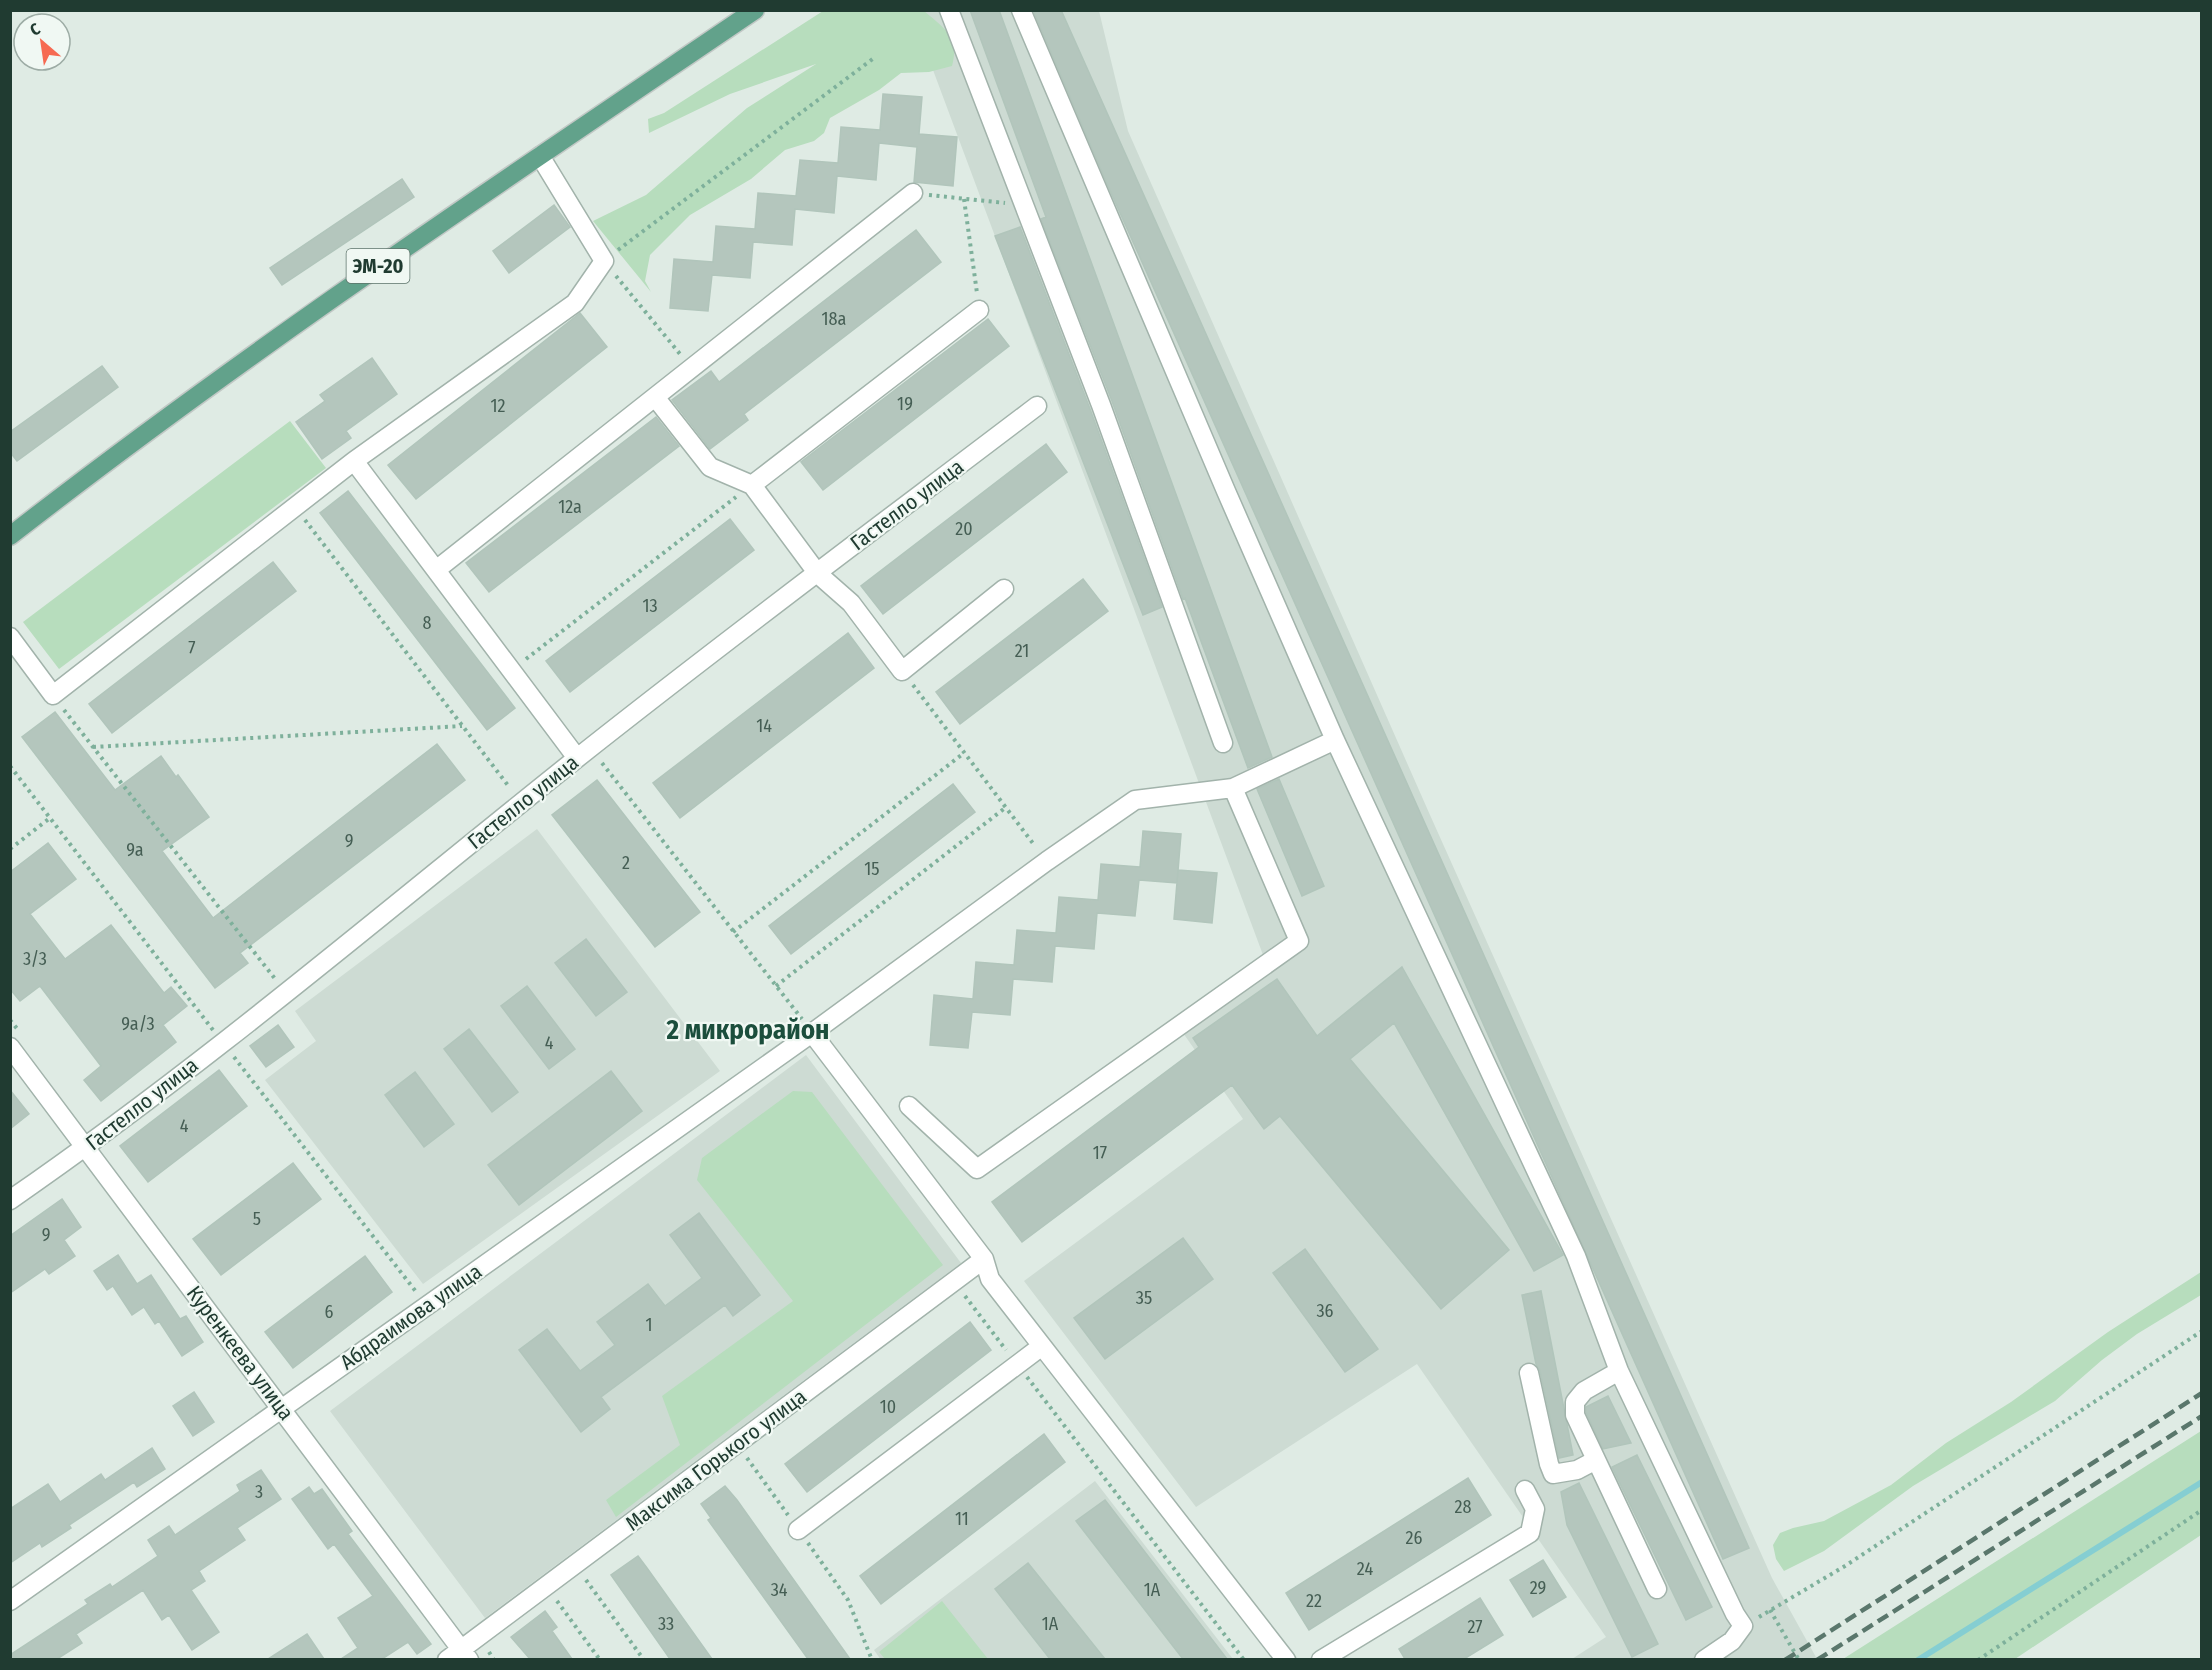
<svg xmlns="http://www.w3.org/2000/svg" width="2212" height="1670" viewBox="0 0 2212 1670" font-family="'Fira Sans Condensed',sans-serif">
	<style>
		.built { fill: #cddbd3 }
		.green { fill: #b7ddbd }
		.lines { fill: none; stroke-linecap: round; stroke-linejoin: round }
		.stream { stroke: #85ced2; stroke-width: 6 }
		.building { fill: #b4c6bd; stroke: #b1c5bb; stroke-width: 1.5 }
		.minor-casing { stroke: #a2b3ab; stroke-width: 21 }
		.major-casing { stroke: #c1c8c5; stroke-width: 21 }
		.path { stroke: #7eb09b; stroke-width: 4; stroke-dasharray: 3 4.5; stroke-linecap: butt }
		.minor { stroke: #fff; stroke-width: 18 }
		.major { stroke: #62a28b; stroke-width: 18 }
		.rail { stroke: #5a776c; stroke-width: 4.5; stroke-dasharray: 12 6; stroke-linecap: butt }
		.labels { text-anchor: middle; dominant-baseline: central; stroke-width: 4.5; stroke-linejoin: round; paint-order: stroke }
		.number-label { font-size: 18px; fill: #455e54 }
		.shield { fill: #f0f8f3; stroke: #5e746b; stroke-width: 1.5 }
		.shield-label { font-size: 20px; font-weight: bold; fill: #203b31 }
		.street-label { font-size: 21px; fill: #203b31; stroke: #f0f8f3 }
		.district-label { font-size: 27px; font-weight: bold; fill: #1b4e3c; stroke: #f0f8f3 }
	</style>
	<rect width="100%" height="100%" fill="#dfebe4"/>
	<path class="built" d="M 911,11 L 1099,11 L 1128,131 L 1430,815 L 1772,1578 L 1817,1659 L 1572,1659 L 1606,1637 L 1417,1364 L 1196,1507 L 1024,1281 L 1243,1119 L 1181,1030 L 1269,971 Z
		M 537,829 L 720,1071 L 423,1284 L 265,1080 L 316,1041 L 295,1011 Z
		M 806,1055 L 961,1263 L 485,1618 L 330,1411 Z
		M 1095,1481 L 1233,1659 L 881,1660 L 874,1650 Z"/>
	<path class="green" d="M 823,11 L 924,11 C 944,28 960,37 952,66 L 929,72 L 901,73 L 879,90 L 830,118 L 824,133 L 814,141 L 785,150 L 751,179 L 690,215 L 650,255 L 645,281 L 651,292 L 593,221 L 646,195 L 747,108 L 816,64 L 730,94 L 649,133 L 648,119 L 664,113 Z
		M 290,421 L 326,468 L 59,669 L 23,622 Z
		M 793,1091 L 812,1092 L 943,1265 L 616,1517 L 606,1500 L 680,1445 L 662,1396 L 793,1301 L 697,1180 L 702,1158 Z
		M 2201,1272 L 2201,1295 L 2137,1334 L 2102,1360 L 2055,1401 L 1913,1486 L 1824,1551 L 1784,1571 L 1776,1559 L 1773,1545 L 1780,1533 L 1793,1528 L 1824,1521 L 1891,1485 L 1946,1443 L 2011,1402 L 2108,1332 Z
		M 2201,1431 L 2201,1535 L 2015,1659 L 1843,1659 Z
		M 942,1601 L 988,1659 L 885,1659 L 879,1652 Z"/>
	<g class="lines">
		<path class="stream" d="M 1918,1660 L 2202,1482"/>
	</g>
	<path class="building" d="M 970,10 L 999,10 L 1272,757 L 1248,768 L 1185,598 L 1183,599 L 1112,401 L 1041,219 L 1046,217 Z
		M 1033,10 L 1061,10 L 1749,1548 L 1723,1559 L 1108,186 Z
		M 883,94 L 922,97 L 919,134 L 957,137 L 953,186 L 914,182 L 917,147 L 879,143 L 876,180 L 837,176 L 834,213 L 795,209 L 792,245 L 753,242 L 750,278 L 712,275 L 708,311 L 670,308 L 674,259 L 713,262 L 716,226 L 755,229 L 758,193 L 796,196 L 800,160 L 838,163 L 841,127 L 880,130 Z
		M 402,179 L 414,197 L 282,285 L 270,268 Z
		M 554,205 L 570,227 L 509,273 L 493,251 Z
		M 1020,227 L 1090,409 L 1162,607 L 1143,615 L 995,236 Z
		M 916,230 L 941,262 L 744,414 L 748,420 L 710,449 L 672,400 L 711,371 L 719,382 Z
		M 580,313 L 607,347 L 416,499 L 388,465 Z
		M 988,319 L 1009,346 L 823,490 L 801,462 Z
		M 372,358 L 397,394 L 346,431 L 351,438 L 322,459 L 296,422 L 325,401 L 320,395 Z
		M 102,366 L 118,387 L 17,461 L 10,452 L 10,432 Z
		M 656,417 L 679,446 L 489,592 L 466,563 Z
		M 1046,444 L 1067,472 L 883,614 L 861,586 Z
		M 348,491 L 515,708 L 487,730 L 320,513 Z
		M 730,519 L 754,550 L 570,692 L 546,661 Z
		M 273,562 L 296,591 L 112,733 L 89,704 Z
		M 1083,579 L 1108,611 L 960,724 L 936,692 Z
		M 848,633 L 874,668 L 680,818 L 653,783 Z
		M 55,712 L 115,790 L 161,756 L 176,777 L 178,775 L 209,817 L 162,851 L 213,918 L 437,744 L 465,780 L 240,953 L 248,963 L 215,988 L 22,737 Z
		M 1279,779 L 1324,886 L 1302,896 L 1257,789 Z
		M 597,780 L 700,912 L 655,947 L 552,815 Z
		M 953,784 L 975,812 L 791,954 L 769,926 Z
		M 1143,831 L 1181,834 L 1177,883 L 1139,880 L 1135,916 L 1097,913 L 1094,949 L 1055,946 L 1052,982 L 1013,979 L 1010,1015 L 972,1012 L 968,1048 L 930,1045 L 934,995 L 973,999 L 976,962 L 1014,965 L 1017,930 L 1056,933 L 1059,897 L 1098,900 L 1101,864 L 1140,867 Z
		M 48,843 L 76,879 L 30,914 L 65,959 L 111,925 L 164,993 L 171,987 L 187,1006 L 163,1025 L 176,1042 L 101,1101 L 84,1080 L 101,1066 L 40,986 L 20,1001 L 10,989 L 10,872 Z
		M 1178,870 L 1217,873 L 1212,923 L 1174,919 Z
		M 586,939 L 627,992 L 596,1016 L 555,963 Z
		M 1402,967 L 1563,1255 L 1534,1271 L 1394,1023 L 1350,1059 L 1509,1250 L 1441,1309 L 1280,1116 L 1264,1129 L 1232,1085 L 1022,1242 L 992,1202 L 1199,1047 L 1193,1038 L 1277,979 L 1317,1036 Z
		M 527,986 L 575,1049 L 549,1069 L 501,1006 Z
		M 278,1025 L 294,1047 L 266,1067 L 250,1046 Z
		M 469,1029 L 518,1092 L 492,1112 L 444,1049 Z
		M 219,1070 L 247,1106 L 148,1182 L 120,1146 Z
		M 611,1071 L 642,1111 L 519,1205 L 488,1165 Z
		M 415,1072 L 454,1124 L 424,1147 L 385,1095 Z
		M 10,1090 L 29,1114 L 10,1129 Z
		M 293,1163 L 321,1199 L 221,1275 L 193,1239 Z
		M 62,1199 L 81,1227 L 64,1240 L 75,1256 L 49,1274 L 45,1269 L 10,1293 L 10,1236 Z
		M 699,1213 L 760,1295 L 733,1316 L 725,1305 L 601,1397 L 610,1409 L 581,1432 L 519,1350 L 547,1329 L 580,1371 L 615,1345 L 597,1322 L 648,1284 L 665,1306 L 702,1278 L 670,1235 Z
		M 1183,1238 L 1213,1279 L 1105,1359 L 1074,1318 Z
		M 1305,1249 L 1378,1349 L 1345,1372 L 1273,1273 Z
		M 118,1255 L 137,1284 L 151,1275 L 180,1319 L 186,1316 L 203,1342 L 182,1356 L 159,1321 L 155,1324 L 144,1307 L 132,1315 L 113,1286 L 107,1290 L 94,1271 Z
		M 365,1256 L 392,1292 L 293,1368 L 265,1332 Z
		M 1541,1291 L 1573,1455 L 1559,1458 L 1540,1371 L 1536,1364 L 1522,1295 Z
		M 970,1322 L 991,1350 L 807,1492 L 785,1464 Z
		M 194,1392 L 214,1422 L 193,1436 L 173,1406 Z
		M 1608,1396 L 1631,1443 L 1603,1449 L 1586,1412 L 1586,1407 Z
		M 1044,1434 L 1065,1462 L 881,1604 L 860,1576 Z
		M 152,1448 L 165,1469 L 137,1487 L 134,1482 L 69,1525 L 71,1528 L 42,1547 L 40,1543 L 10,1563 L 10,1509 L 48,1484 L 60,1502 L 101,1474 L 105,1480 Z
		M 1637,1455 L 1712,1607 L 1686,1620 L 1612,1467 Z
		M 261,1470 L 281,1499 L 237,1528 L 245,1540 L 199,1571 L 205,1581 L 191,1590 L 219,1632 L 192,1650 L 169,1615 L 162,1620 L 143,1590 L 76,1634 L 82,1643 L 57,1659 L 10,1659 L 10,1655 L 88,1604 L 85,1600 L 110,1584 L 112,1587 L 158,1556 L 148,1540 L 169,1526 L 175,1535 L 240,1491 L 237,1485 Z
		M 1468,1478 L 1491,1515 L 1309,1630 L 1286,1593 Z
		M 1579,1483 L 1658,1644 L 1632,1657 L 1567,1525 L 1561,1492 Z
		M 725,1486 L 737,1500 L 850,1659 L 808,1659 L 708,1520 L 711,1518 L 701,1504 Z
		M 309,1487 L 314,1494 L 322,1489 L 352,1531 L 348,1534 L 431,1644 L 417,1654 L 408,1642 L 382,1659 L 341,1659 L 358,1648 L 338,1618 L 373,1596 L 334,1544 L 328,1549 L 292,1499 Z
		M 1105,1500 L 1227,1659 L 1183,1659 L 1076,1521 Z
		M 638,1556 L 647,1568 L 712,1659 L 670,1659 L 611,1575 Z
		M 1543,1560 L 1566,1597 L 1533,1617 L 1510,1580 Z
		M 1028,1563 L 1105,1659 L 1050,1659 L 995,1589 Z
		M 1480,1598 L 1503,1635 L 1464,1659 L 1405,1659 L 1399,1649 Z
		M 545,1611 L 557,1627 L 552,1631 L 572,1659 L 530,1659 L 511,1637 Z
		M 307,1634 L 324,1659 L 268,1659 Z"/>
	<g class="lines">
		<g class="minor-casing">
			<path id="minor" d="M 949,10 L 1101,405 L 1223,743
				M 1021,10 L 1226,491 L 1335,740 L 1576,1256 L 1619,1371 L 1735,1614 L 1743,1626 L 1732,1641 L 1704,1660
				M 540,156 L 604,261 L 575,303 L 354,461 L 577,758
				M 979,310 L 752,485 L 818,574 L 851,603 L 902,671 L 1004,589
				M 655,397 L 710,467 L 752,485
				M 436,570 L 913,193
				M 10,637 L 53,695 L 354,461
				M 10,1047 L 469,1660
				M 909,1106 L 977,1169 L 1299,941 L 1233,788
				M 10,1200 C 207,1064 389,908 576,759 C 727,639 883,523 1037,406
				M 1619,1371 L 1584,1391 L 1575,1402 L 1575,1415 L 1657,1589
				M 1529,1373 L 1549,1464 L 1553,1474 L 1577,1470 L 1596,1460
				M 798,1530 L 1042,1346
				M 10,1601 L 812,1033
				M 447,1660 L 984,1259
				M 1286,1660 L 990,1279 L 984,1259 L 812,1033 L 1047,861 L 1135,800 L 1233,788 L 1335,740
				M 1321,1660 L 1530,1533 L 1535,1509 L 1525,1490"/>
		</g>
		<g class="major-casing">
			<path id="major" d="M 10,536 C 250,349 503,181 755,10"/>
		</g>
		<path class="path" d="M 929,195 L 1005,203
			M 964,199 L 977,293
			M 618,250 L 874,58
			M 616,276 L 680,354
			M 305,520 L 510,788
			M 526,659 L 736,497
			M 913,685 L 1035,846
			M 64,710 L 276,980
			M 93,747 L 462,726
			M 602,763 L 802,1019
			M 10,766 L 213,1030
			M 10,849 L 50,818
			M 733,932 L 964,753
			M 776,986 L 1005,808
			M 10,1020 L 19,1031
			M 234,1057 L 417,1293
			M 965,1296 L 1006,1350
			M 1027,1377 L 1244,1660
			M 747,1458 L 788,1515
			M 808,1543 L 848,1600 L 872,1660
			M 586,1580 L 644,1660
			M 557,1601 L 600,1660
			M 1770,1610 L 1799,1660
			M 1759,1617 L 1845,1566 L 2202,1331
			M 489,1652 L 494,1660
			M 1978,1660 L 2202,1510"/>
		<use href="#minor" class="minor"/>
		<use href="#major" class="major"/>
		<path class="rail" d="M 1785,1660 L 2202,1393
			M 1817,1660 L 2202,1416"/>
	</g>
	<g class="labels">
		<g class="number-label">
			<text x="834" y="319">18а</text>
			<text x="905" y="404">19</text>
			<text x="498" y="406">12</text>
			<text x="570" y="507">12a</text>
			<text x="964" y="529">20</text>
			<text x="650" y="606">13</text>
			<text x="427" y="623">8</text>
			<text x="192" y="648">7</text>
			<text x="1022" y="651">21</text>
			<text x="764" y="726">14</text>
			<text x="349" y="841">9</text>
			<text x="135" y="850">9а</text>
			<text x="626" y="863">2</text>
			<text x="872" y="869">15</text>
			<text x="35" y="959">3/3</text>
			<text x="138" y="1024">9а/3</text>
			<text x="549" y="1043">4</text>
			<text x="184" y="1126">4</text>
			<text x="1100" y="1153">17</text>
			<text x="257" y="1219">5</text>
			<text x="46" y="1235">9</text>
			<text x="1144" y="1298">35</text>
			<text x="1325" y="1311">36</text>
			<text x="329" y="1312">6</text>
			<text x="649" y="1325">1</text>
			<text x="888" y="1407">10</text>
			<text x="259" y="1492">3</text>
			<text x="1463" y="1507">28</text>
			<text x="962" y="1519">11</text>
			<text x="1414" y="1538">26</text>
			<text x="1365" y="1569">24</text>
			<text x="1538" y="1588">29</text>
			<text x="779" y="1590">34</text>
			<text x="1152" y="1590">1А</text>
			<text x="1314" y="1601">22</text>
			<text x="666" y="1624">33</text>
			<text x="1050" y="1624">1А</text>
			<text x="1475" y="1627">27</text>
		</g>
		<rect class="shield" x="346.5" y="249" width="63" height="34" rx="4.5"/>
		<g class="shield-label">
			<text x="378" y="266">ЭМ-20</text>
		</g>
		<g class="street-label">
			<text transform="translate(907 505) rotate(-37)">Гастелло улица</text>
			<text transform="translate(523 802) rotate(-39)">Гастелло улица</text>
			<text transform="translate(142 1104) rotate(-38)">Гастелло улица</text>
			<text transform="translate(411 1317) rotate(-35)">Абдраимова улица</text>
			<text transform="translate(240 1353) rotate(53)">Куренкеева улица</text>
			<text transform="translate(716 1460) rotate(-37)">Максима Горького улица</text>
		</g>
		<g class="district-label">
			<text x="748" y="1030">2 микрорайон</text>
		</g>
	</g>
	<rect width="2212" height="1670" fill="none" stroke="#203b31" stroke-width="24"/>
	<g transform="translate(42 42) rotate(331)"><circle r="28" fill="#f0f8f3" stroke="#9daca5" stroke-width="1.5"/>
	<path d="M0-4.5L10 22L0 15L-10 22Z" fill="#f66a52"/>
	<text y="-9" font-size="16" font-weight="bold" text-anchor="middle" fill="#203b31">С</text>
	</g>
</svg>
